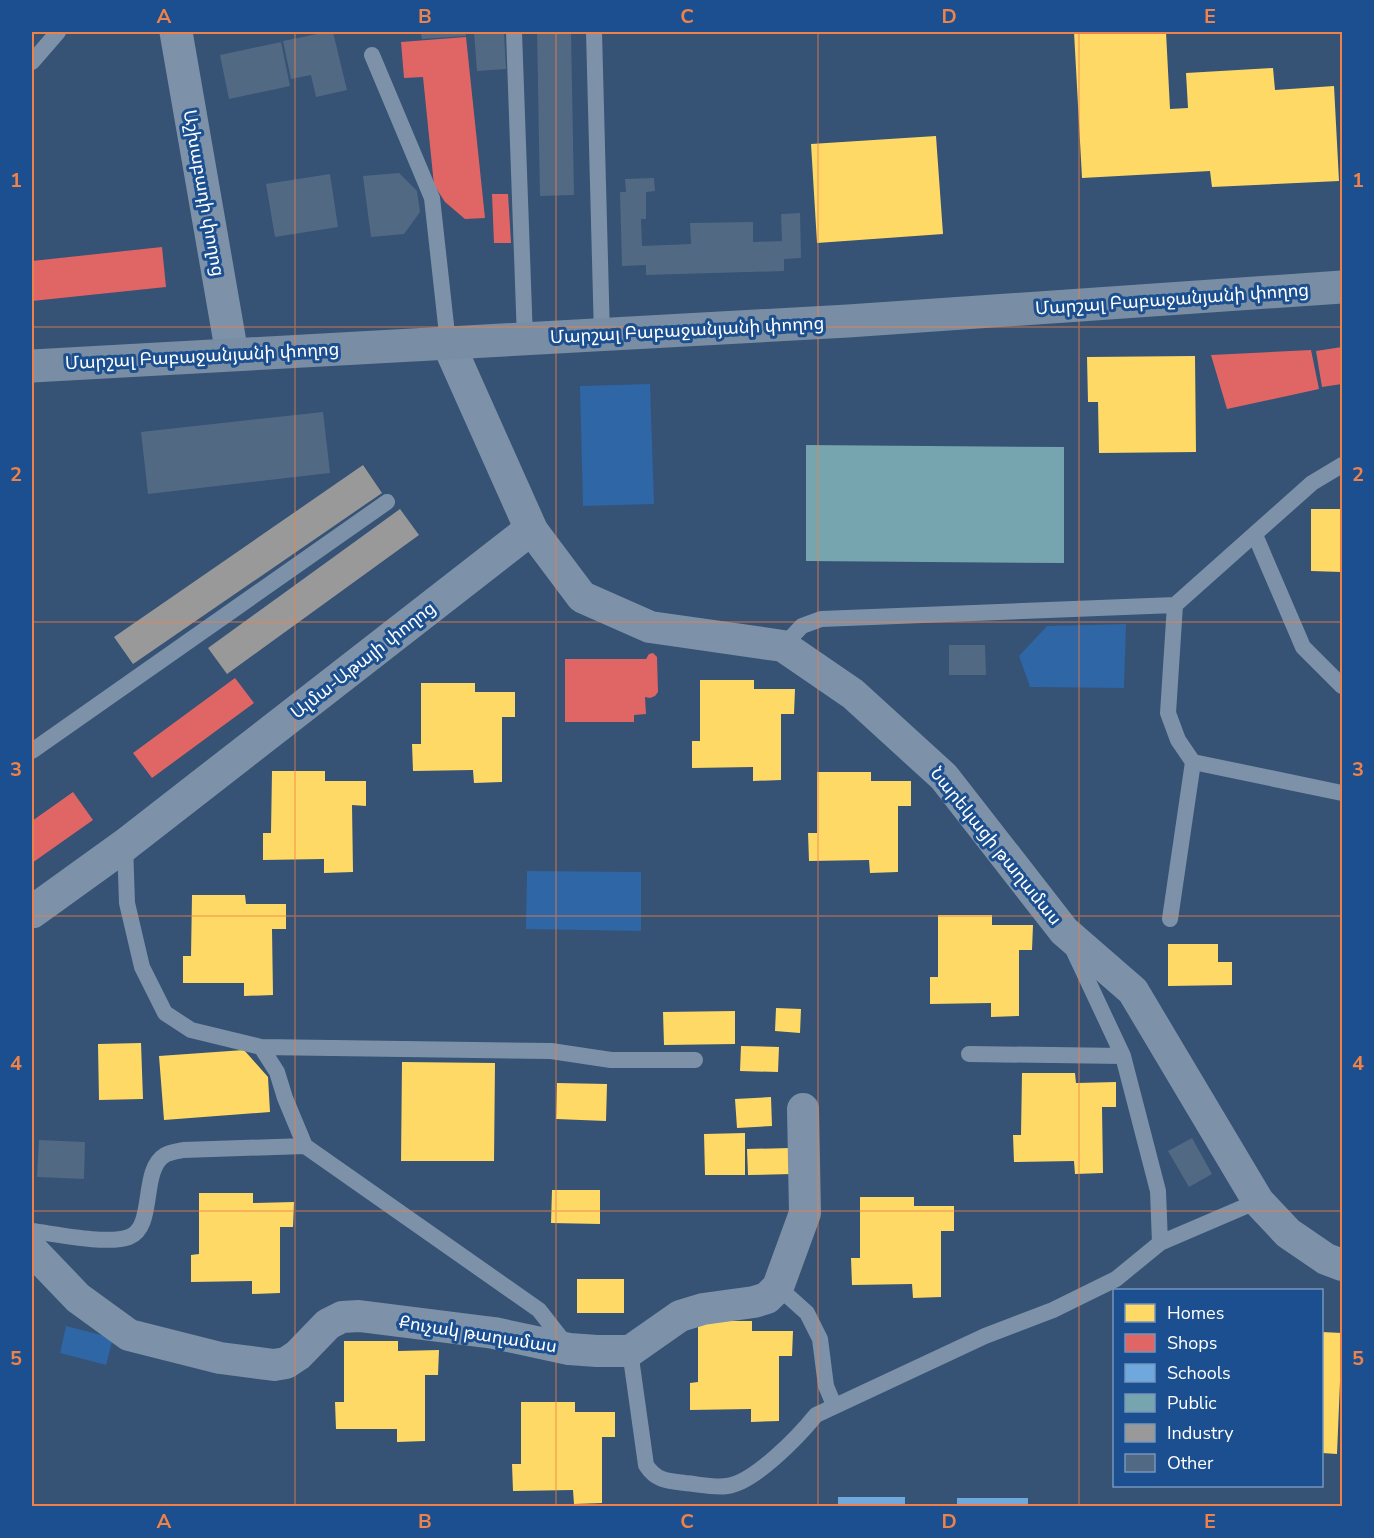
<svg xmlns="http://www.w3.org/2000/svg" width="1374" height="1538" viewBox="0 0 1374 1538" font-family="'Nunito Sans','Noto Sans Armenian',sans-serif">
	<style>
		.green { fill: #2f66a5 }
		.homes { fill: #ffd966 }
		.shops { fill: #e06666 }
		.schools { fill: #6fa8dc }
		.public { fill: #76a5af }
		.industry { fill: #999 }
		.building { fill: #526984 }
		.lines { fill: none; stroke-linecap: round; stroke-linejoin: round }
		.service { stroke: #7d92a8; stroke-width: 16 }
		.minor { stroke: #7d92a8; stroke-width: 32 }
		.tertiary { stroke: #7d92a8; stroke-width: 33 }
		.secondary { stroke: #798da4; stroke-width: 33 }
		.grid { fill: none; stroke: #ee8249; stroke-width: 1.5; stroke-opacity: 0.55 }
		.labels { text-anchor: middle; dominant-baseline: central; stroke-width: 6; stroke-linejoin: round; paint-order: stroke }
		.street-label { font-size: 18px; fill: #fff; stroke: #1b4f8f }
		.neatline { fill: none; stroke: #ee8249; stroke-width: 2 }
		.grid-label { font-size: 20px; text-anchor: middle; font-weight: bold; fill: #ee8249 }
	</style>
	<rect width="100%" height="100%" fill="#365274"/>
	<path class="green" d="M 650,384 L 654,504 L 583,506 L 580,386 Z
		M 1126,624 L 1124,688 L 1030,687 L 1019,656 L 1047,626 Z
		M 527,871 L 641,872 L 641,931 L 526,929 Z
		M 66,1326 L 113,1338 L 106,1365 L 60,1353 Z"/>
	<path class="homes" d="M 1074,32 L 1166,32 L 1170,109 L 1188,108 L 1186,73 L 1273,68 L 1275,90 L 1334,86 L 1339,181 L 1212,187 L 1210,171 L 1082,178 Z
		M 936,136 L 943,234 L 817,243 L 811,144 Z
		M 1195,356 L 1196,452 L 1099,453 L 1098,402 L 1088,402 L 1087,357 Z
		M 1311,509 L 1342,509 L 1342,572 L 1311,571 Z
		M 700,680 L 754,680 L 754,689 L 795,689 L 794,714 L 781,714 L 781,780 L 753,781 L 753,767 L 692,768 L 692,741 L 700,741 Z
		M 421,683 L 475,683 L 475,692 L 515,692 L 515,717 L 502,717 L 502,782 L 474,783 L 473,770 L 413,771 L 412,744 L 421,744 Z
		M 272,771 L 325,771 L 325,781 L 366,781 L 366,806 L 352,805 L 353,872 L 324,873 L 324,859 L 263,860 L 263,833 L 271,833 Z
		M 817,772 L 871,772 L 871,781 L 911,781 L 911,806 L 898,806 L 898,872 L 870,873 L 869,860 L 809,861 L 808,833 L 817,833 Z
		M 192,895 L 245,895 L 246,904 L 286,904 L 286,929 L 272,929 L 273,995 L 244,996 L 244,983 L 183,983 L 183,956 L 191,956 Z
		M 938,915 L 992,915 L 992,925 L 1033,925 L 1032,950 L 1019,950 L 1019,1016 L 991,1017 L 991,1003 L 930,1004 L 930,977 L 938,977 Z
		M 1168,944 L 1218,944 L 1218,962 L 1232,962 L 1232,985 L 1168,986 Z
		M 776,1008 L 801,1009 L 800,1033 L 775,1031 Z
		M 735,1011 L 735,1044 L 664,1045 L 663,1012 Z
		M 141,1043 L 143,1099 L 99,1100 L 98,1044 Z
		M 741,1046 L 779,1047 L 778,1072 L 740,1071 Z
		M 244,1050 L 268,1077 L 270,1112 L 164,1120 L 159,1056 Z
		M 402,1062 L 495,1063 L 494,1161 L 401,1161 Z
		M 1022,1073 L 1075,1073 L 1076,1083 L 1116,1082 L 1116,1107 L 1102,1107 L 1103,1173 L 1075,1174 L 1074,1161 L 1014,1162 L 1013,1135 L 1021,1135 Z
		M 557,1083 L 607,1084 L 606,1121 L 556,1119 Z
		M 771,1097 L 772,1126 L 737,1128 L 735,1099 Z
		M 745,1133 L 745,1175 L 705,1175 L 704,1134 Z
		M 791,1148 L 792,1174 L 748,1175 L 747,1149 Z
		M 552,1190 L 600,1190 L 600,1224 L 551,1223 Z
		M 199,1193 L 253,1193 L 253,1203 L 294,1202 L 293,1227 L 280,1227 L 280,1293 L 252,1294 L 252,1281 L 191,1282 L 191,1255 L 199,1254 Z
		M 860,1197 L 914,1197 L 914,1206 L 954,1206 L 954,1231 L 941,1231 L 941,1297 L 913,1298 L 912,1284 L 852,1285 L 851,1258 L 860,1258 Z
		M 577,1279 L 624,1279 L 624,1313 L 577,1313 Z
		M 698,1321 L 752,1321 L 752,1331 L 793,1331 L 792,1356 L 779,1356 L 779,1421 L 751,1422 L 751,1409 L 690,1410 L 690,1383 L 698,1382 Z
		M 1322,1332 L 1342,1333 L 1337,1454 L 1322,1453 Z
		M 344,1341 L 398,1341 L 398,1351 L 439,1350 L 438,1375 L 425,1375 L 425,1441 L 397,1442 L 397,1429 L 336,1429 L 335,1402 L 344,1402 Z
		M 521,1402 L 575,1402 L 575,1412 L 615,1412 L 615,1437 L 602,1437 L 602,1503 L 574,1504 L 573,1490 L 513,1491 L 512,1464 L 521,1464 Z"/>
	<path class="shops" d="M 466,37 L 485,218 L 465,219 L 445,202 L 434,185 L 423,77 L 404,78 L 401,42 Z
		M 492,194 L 508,194 L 511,243 L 494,243 Z
		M 162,247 L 166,287 L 32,301 L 32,261 Z
		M 1342,347 L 1342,384 L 1322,387 L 1316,351 Z
		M 1311,350 L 1319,389 L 1227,409 L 1211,355 Z
		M 653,653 L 657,657 L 658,692 L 655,696 L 650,698 L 645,697 L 646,714 L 634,715 L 634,722 L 565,722 L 565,659 L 646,659 L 649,654 Z
		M 235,678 L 254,703 L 152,778 L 133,753 Z
		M 73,792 L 93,820 L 32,863 L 32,821 Z"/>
	<path class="schools" d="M 838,1497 L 905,1497 L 905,1506 L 838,1506 Z
		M 957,1498 L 1028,1498 L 1028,1506 L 957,1506 Z"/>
	<path class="public" d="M 806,445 L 1064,447 L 1064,563 L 806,561 Z"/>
	<path class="industry" d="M 363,465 L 382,493 L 133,664 L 114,637 Z
		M 400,509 L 419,535 L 227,674 L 208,648 Z"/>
	<path class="building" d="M 327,32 L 333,32 L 347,90 L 316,97 L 311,75 L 291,79 L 283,41 Z
		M 421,32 L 466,32 L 466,36 L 422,39 Z
		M 474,32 L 504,32 L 506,69 L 477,71 Z
		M 537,32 L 571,32 L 574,195 L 540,196 Z
		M 281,42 L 290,86 L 229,99 L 220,55 Z
		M 399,173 L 417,191 L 420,212 L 404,234 L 371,237 L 363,176 Z
		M 330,174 L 338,227 L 275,237 L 266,184 Z
		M 654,178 L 655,191 L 646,192 L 646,219 L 641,219 L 642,246 L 691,244 L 690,223 L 753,222 L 753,242 L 782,241 L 781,214 L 800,213 L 801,258 L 784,259 L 784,271 L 646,275 L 646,265 L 622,266 L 620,192 L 626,192 L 625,179 Z
		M 323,412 L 330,473 L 148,494 L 141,432 Z
		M 949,645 L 985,645 L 986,675 L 949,675 Z
		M 1192,1138 L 1212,1174 L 1189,1187 L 1168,1151 Z
		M 39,1140 L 85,1142 L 84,1179 L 37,1177 Z"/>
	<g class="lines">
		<path class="service" d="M 514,32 L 525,339
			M 594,32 L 602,336
			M 372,55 L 432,198 L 448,343
			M 32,62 L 58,32
			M 1255,535 L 1303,647 L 1342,686
			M 1175,605 L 1168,713 L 1178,740 L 1193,762 L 1342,793
			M 783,646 L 802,626 L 821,619 L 1175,605 L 1312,483 L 1342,465
			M 32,751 L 387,502
			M 125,845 L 127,903 L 142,967 L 165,1013 L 191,1030 L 261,1047 L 551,1051 L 611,1060 L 695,1060
			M 1170,919 L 1193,762
			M 1071,945 L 1123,1056 L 1158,1191 L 1160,1243
			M 261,1047 L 277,1072 L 285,1098 L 305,1146 L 539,1310 L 567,1346
			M 969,1054 L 1123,1056
			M 32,1231 C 55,1234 108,1245 129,1237 C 156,1227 140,1170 165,1155 C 170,1152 178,1151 183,1150 L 305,1146
			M 778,1287 L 807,1313 L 820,1339 L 826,1386 L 834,1405
			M 630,1351 L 646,1465 C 656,1481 668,1481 685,1483 C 698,1484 714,1488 727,1486 C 754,1483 799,1436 816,1415 L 985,1336 L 1053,1310 L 1116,1279 L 1160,1243 L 1258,1201"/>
		<path class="minor" d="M 531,529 L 582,597 L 650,627 L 783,646 L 853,694 L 944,777 L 1064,931 L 1133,991 L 1258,1201 L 1288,1233 L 1326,1259 L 1342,1265
			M 32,1250 L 78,1298 L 129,1335 L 220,1358 L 274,1365 L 286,1363 L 298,1355 L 328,1324 L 342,1317 L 359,1316 L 494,1333 L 569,1349 L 597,1351 L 630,1351 L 680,1316 L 703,1309 L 754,1302 L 767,1298 L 778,1287 L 805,1213 L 803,1109"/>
		<path class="tertiary" d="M 176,32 L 232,354
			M 32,912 L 125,845 L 531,529 L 448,343"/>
		<path class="secondary" d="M 32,366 L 848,321 L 1342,287"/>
	</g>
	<path class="grid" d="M 295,32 L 295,1506M 556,32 L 556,1506M 818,32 L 818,1506M 1079,32 L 1079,1506M 32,327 L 1342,327M 32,622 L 1342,622M 32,916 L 1342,916M 32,1211 L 1342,1211"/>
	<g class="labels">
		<g class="street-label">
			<text transform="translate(204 193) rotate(80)">Աշխաբադի փողոց</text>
			<text transform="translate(1172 299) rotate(-4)">Մարշալ Բաբաջանյանի փողոց</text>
			<text transform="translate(687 330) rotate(-3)">Մարշալ Բաբաջանյանի փողոց</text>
			<text transform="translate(202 356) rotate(-3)">Մարշալ Բաբաջանյանի փողոց</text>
			<text transform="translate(363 660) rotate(-38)">Ալմա-Աթայի փողոց</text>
			<text transform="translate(996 846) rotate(51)">Նարեկացի թաղամաս</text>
			<text transform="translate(478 1334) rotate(9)">Քուչակ թաղամաս</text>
		</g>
	</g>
	<rect width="1374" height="1538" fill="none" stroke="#1b4f8f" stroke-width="66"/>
	<rect x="1113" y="1289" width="210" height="198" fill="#1b4f8f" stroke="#7695bc" stroke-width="1.5"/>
	<rect x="1125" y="1304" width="30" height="18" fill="#ffd966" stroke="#7695bc" stroke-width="1.5"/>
	<text x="1167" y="1319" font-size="18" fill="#ffffff">Homes</text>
	<rect x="1125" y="1334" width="30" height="18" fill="#e06666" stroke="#7695bc" stroke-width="1.5"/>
	<text x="1167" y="1349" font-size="18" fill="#ffffff">Shops</text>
	<rect x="1125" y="1364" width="30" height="18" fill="#6fa8dc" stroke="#7695bc" stroke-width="1.5"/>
	<text x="1167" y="1379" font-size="18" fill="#ffffff">Schools</text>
	<rect x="1125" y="1394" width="30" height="18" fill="#76a5af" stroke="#7695bc" stroke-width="1.5"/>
	<text x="1167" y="1409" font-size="18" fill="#ffffff">Public</text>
	<rect x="1125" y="1424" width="30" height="18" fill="#999999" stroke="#7695bc" stroke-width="1.5"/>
	<text x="1167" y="1439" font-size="18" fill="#ffffff">Industry</text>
	<rect x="1125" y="1454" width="30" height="18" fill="#526984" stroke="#7695bc" stroke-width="1.5"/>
	<text x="1167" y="1469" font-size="18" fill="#ffffff">Other</text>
	<rect x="33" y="33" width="1308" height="1472" class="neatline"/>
	<g class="grid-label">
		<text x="164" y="23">A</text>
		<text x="425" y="23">B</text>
		<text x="687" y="23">C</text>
		<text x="949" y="23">D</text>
		<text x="1210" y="23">E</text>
		<text x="16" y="187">1</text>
		<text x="1358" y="187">1</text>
		<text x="16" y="481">2</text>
		<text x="1358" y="481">2</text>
		<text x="16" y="776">3</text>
		<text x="1358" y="776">3</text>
		<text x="16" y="1070">4</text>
		<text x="1358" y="1070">4</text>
		<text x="16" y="1365">5</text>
		<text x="1358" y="1365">5</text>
		<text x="164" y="1528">A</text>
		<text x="425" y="1528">B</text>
		<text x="687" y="1528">C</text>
		<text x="949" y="1528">D</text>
		<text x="1210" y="1528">E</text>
	</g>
</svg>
